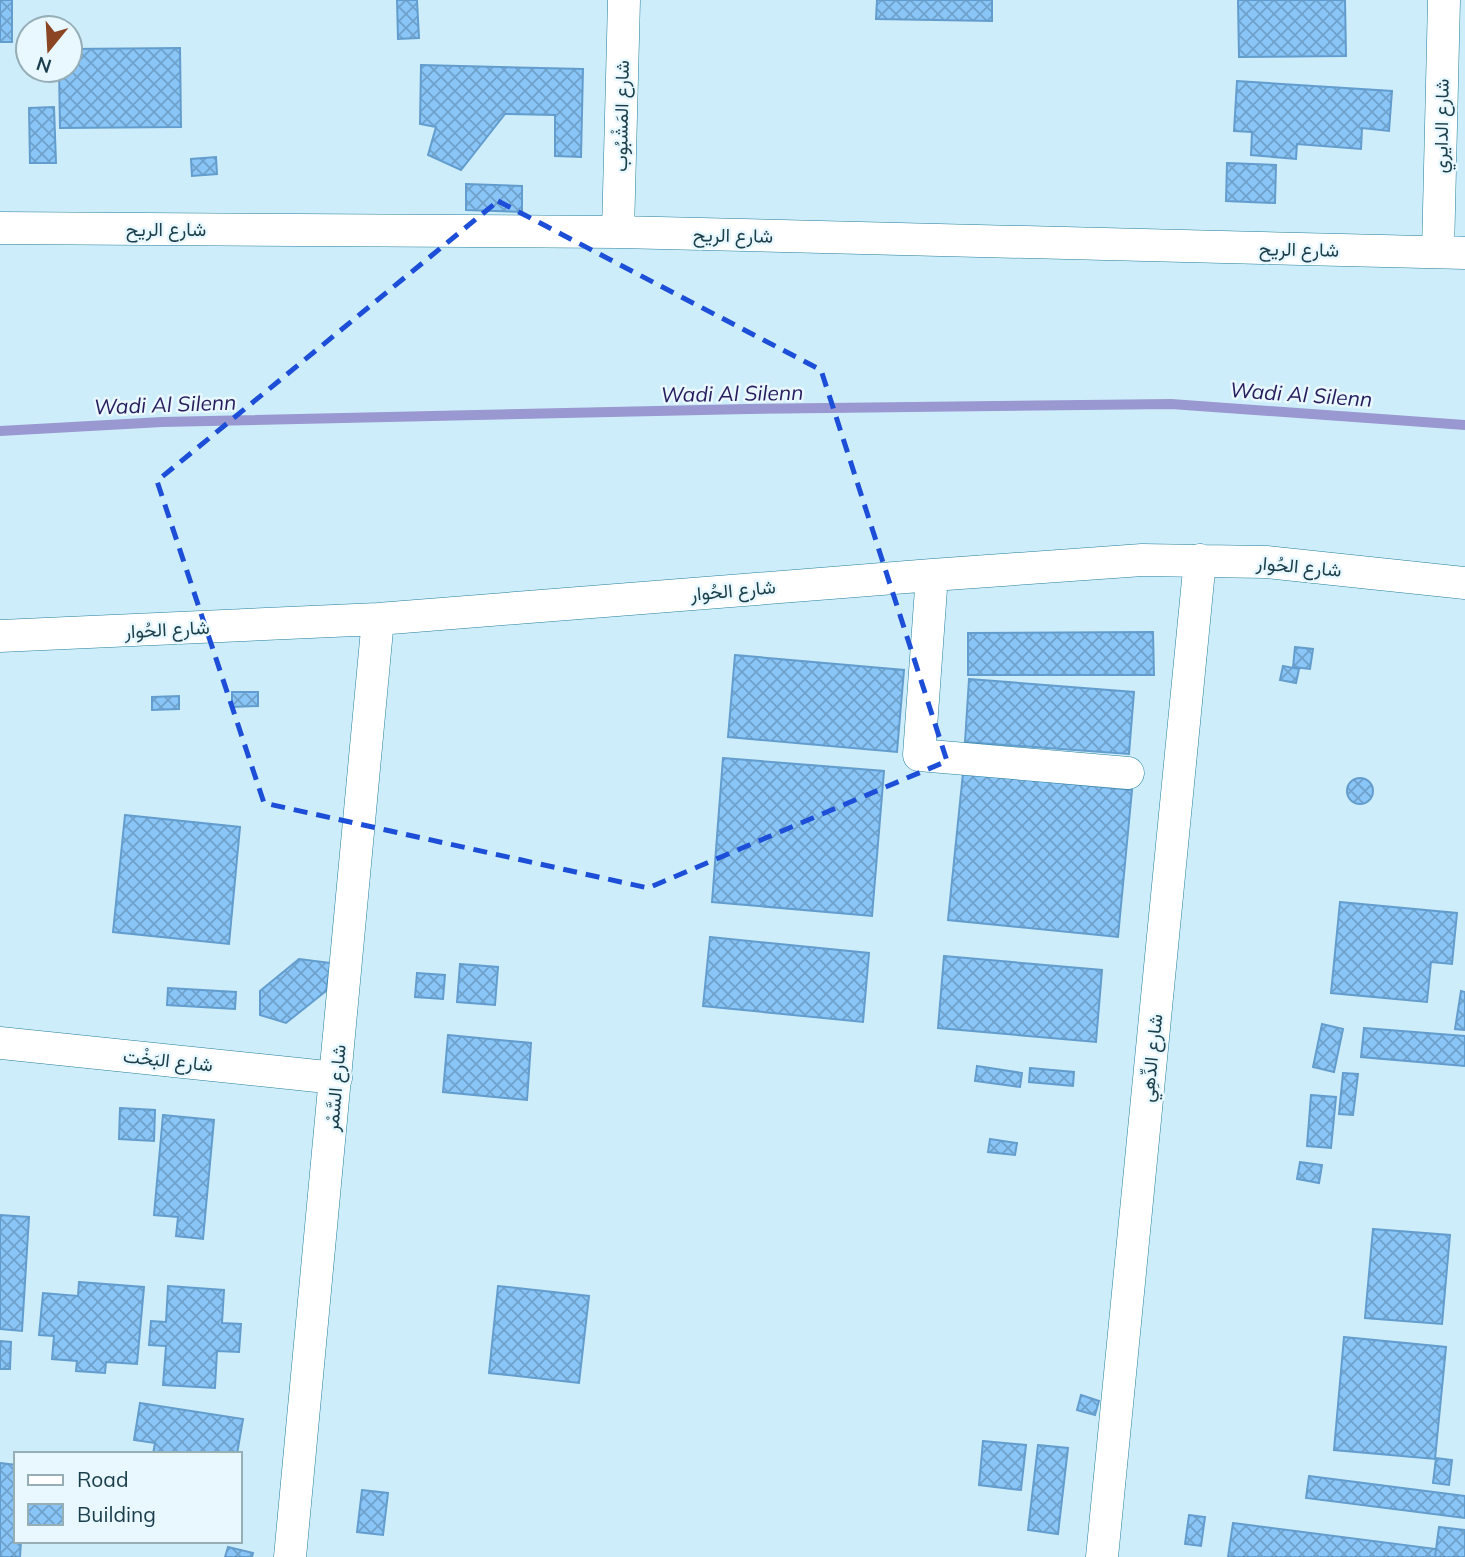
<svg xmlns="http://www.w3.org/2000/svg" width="1465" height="1557" viewBox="0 0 1465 1557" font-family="Mulish,Vazirmatn,sans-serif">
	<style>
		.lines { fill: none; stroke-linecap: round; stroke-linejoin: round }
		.stream { stroke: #9998d0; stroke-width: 10 }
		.building { fill: url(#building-cross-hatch); stroke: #639dcd; stroke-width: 2 }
		.minor-casing { stroke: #237f9d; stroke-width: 33 }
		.minor { stroke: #fff; stroke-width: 32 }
		.marked { fill: none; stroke: #1d4ed8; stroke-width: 5; stroke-dasharray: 14 9; stroke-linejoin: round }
		.labels { text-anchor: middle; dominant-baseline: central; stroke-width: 5; stroke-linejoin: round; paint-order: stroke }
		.street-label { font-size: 19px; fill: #1a3e4b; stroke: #e8f8fe }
		.water-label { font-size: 21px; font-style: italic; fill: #271c5d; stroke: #e8f8fe }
	</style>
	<defs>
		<pattern id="building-cross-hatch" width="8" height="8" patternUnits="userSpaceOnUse" patternTransform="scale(1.75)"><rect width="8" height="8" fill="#89c5f7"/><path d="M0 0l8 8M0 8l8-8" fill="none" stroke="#6fa1ca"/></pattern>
	</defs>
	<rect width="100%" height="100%" fill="#ceedfa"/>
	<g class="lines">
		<path class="stream" d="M 0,431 L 162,422 L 748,409 L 1171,404 L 1465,425"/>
	</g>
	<path class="building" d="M 0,0 L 12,0 L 12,42 L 0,42 Z
		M 397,0 L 417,0 L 419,38 L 398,39 Z
		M 877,0 L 992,0 L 992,21 L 876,19 Z
		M 1238,0 L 1345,0 L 1346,56 L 1239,57 Z
		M 180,48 L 181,127 L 60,128 L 59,70 L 70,70 L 70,49 Z
		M 421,65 L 583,69 L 581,157 L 555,156 L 555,115 L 505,114 L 461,170 L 428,155 L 436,127 L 420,124 Z
		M 1237,81 L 1392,91 L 1389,131 L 1362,128 L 1361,149 L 1297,144 L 1296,159 L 1251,155 L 1252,132 L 1234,131 Z
		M 54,107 L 56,163 L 30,163 L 29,108 Z
		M 216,157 L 217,174 L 192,176 L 191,159 Z
		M 1227,163 L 1276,165 L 1275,203 L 1226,201 Z
		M 466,184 L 522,186 L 522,212 L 466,210 Z
		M 1153,632 L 1154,675 L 968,675 L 968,633 Z
		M 1295,647 L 1313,649 L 1310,669 L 1293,667 Z
		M 735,655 L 904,670 L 897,752 L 728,737 Z
		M 1283,666 L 1299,669 L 1296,683 L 1280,680 Z
		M 969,679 L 1134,692 L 1129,754 L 965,742 Z
		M 232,692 L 258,692 L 258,706 L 232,707 Z
		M 179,696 L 179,709 L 152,710 L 152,697 Z
		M 723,758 L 884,771 L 872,916 L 712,902 Z
		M 963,773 L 1132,790 L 1118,937 L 948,920 Z
		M1347 791a13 13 0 1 1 26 0a13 13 0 1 1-26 0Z
		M 125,815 L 240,827 L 229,944 L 113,932 Z
		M 1340,902 L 1457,913 L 1452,964 L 1431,962 L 1427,1002 L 1331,993 Z
		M 710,937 L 869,953 L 863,1022 L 703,1006 Z
		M 944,956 L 1102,970 L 1096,1042 L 938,1028 Z
		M 299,959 L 331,963 L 326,991 L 286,1023 L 260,1015 L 260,991 Z
		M 460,964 L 498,967 L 495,1005 L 457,1002 Z
		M 417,973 L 445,975 L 443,999 L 415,997 Z
		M 168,988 L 236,992 L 235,1009 L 167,1005 Z
		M 1461,991 L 1465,992 L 1465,1030 L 1455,1029 Z
		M 1322,1024 L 1343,1029 L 1334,1072 L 1313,1067 Z
		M 1364,1028 L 1465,1036 L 1465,1066 L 1361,1057 Z
		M 448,1035 L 531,1043 L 527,1100 L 443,1092 Z
		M 977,1066 L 1022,1073 L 1020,1087 L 975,1081 Z
		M 1030,1068 L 1074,1072 L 1073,1086 L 1029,1082 Z
		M 1343,1073 L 1358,1074 L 1353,1115 L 1339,1114 Z
		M 1311,1095 L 1336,1097 L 1331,1148 L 1307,1146 Z
		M 120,1108 L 155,1110 L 154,1141 L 119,1139 Z
		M 163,1115 L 214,1120 L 203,1239 L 176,1236 L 178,1217 L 154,1215 Z
		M 990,1139 L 1017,1143 L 1015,1155 L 988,1152 Z
		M 1300,1162 L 1322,1165 L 1319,1183 L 1297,1179 Z
		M 0,1215 L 29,1217 L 22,1331 L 0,1329 Z
		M 1373,1229 L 1450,1235 L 1442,1324 L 1365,1318 Z
		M 79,1282 L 144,1287 L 137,1364 L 106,1362 L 105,1373 L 76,1371 L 77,1361 L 52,1359 L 54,1336 L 39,1335 L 43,1293 L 78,1296 Z
		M 168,1286 L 224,1290 L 222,1323 L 241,1324 L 239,1352 L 217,1351 L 215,1388 L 163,1385 L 166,1346 L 149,1345 L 151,1321 L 166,1322 Z
		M 498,1286 L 589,1296 L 579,1383 L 489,1373 Z
		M 1344,1337 L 1446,1347 L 1435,1459 L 1334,1450 Z
		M 0,1341 L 11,1342 L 10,1369 L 0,1369 Z
		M 1081,1395 L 1099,1401 L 1095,1415 L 1077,1410 Z
		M 140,1403 L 243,1419 L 237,1454 L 153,1454 L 155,1443 L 134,1440 Z
		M 983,1441 L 1026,1445 L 1021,1490 L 979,1485 Z
		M 1038,1445 L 1068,1448 L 1058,1534 L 1028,1530 Z
		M 1436,1458 L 1452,1460 L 1449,1485 L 1433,1483 Z
		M 0,1463 L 16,1465 L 16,1541 L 21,1541 L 20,1557 L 0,1557 Z
		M 1309,1476 L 1465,1496 L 1465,1518 L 1306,1498 Z
		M 362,1490 L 388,1493 L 383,1535 L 357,1532 Z
		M 1189,1515 L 1205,1517 L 1201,1546 L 1185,1544 Z
		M 1233,1523 L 1436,1549 L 1435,1557 L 1228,1557 Z
		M 1439,1527 L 1465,1530 L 1465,1557 L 1435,1557 Z
		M 228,1547 L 253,1553 L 252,1557 L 225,1557 Z"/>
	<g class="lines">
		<g class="minor-casing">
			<path id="minor" d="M 0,228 L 618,232 L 1465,253
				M 618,232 L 624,0
				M 1438,252 L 1444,0
				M 932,575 L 919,755 L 1128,773
				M 0,636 L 378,619 L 932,575 L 1142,560 L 1266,562 L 1465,583
				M 0,1043 L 336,1078
				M 290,1557 L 378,619
				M 1102,1557 L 1200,560"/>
		</g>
		<use href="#minor" class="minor"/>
	</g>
	<path class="marked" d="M 498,201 L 821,370 L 947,761 L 648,888 L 264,803 L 157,481 Z"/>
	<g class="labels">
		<g class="street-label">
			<text transform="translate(621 116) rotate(-89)">شارع المَشْبُوب</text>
			<text transform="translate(1441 126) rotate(-89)">شارع الدايري</text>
			<text x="166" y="229">شارع الريح</text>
			<text transform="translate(733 235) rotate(1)">شارع الريح</text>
			<text transform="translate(1299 249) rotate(1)">شارع الريح</text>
			<text transform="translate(1299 566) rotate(5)">شارع الحُوار</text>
			<text transform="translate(733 590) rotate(-5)">شارع الحُوار</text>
			<text transform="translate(167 629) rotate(-3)">شارع الحُوار</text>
			<text transform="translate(1151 1058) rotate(-84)">شارع الدِّهِي</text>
			<text transform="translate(168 1060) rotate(6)">شارع البَخْت</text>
			<text transform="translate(335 1088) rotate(-85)">شارع السَّمْر</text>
		</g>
		<g class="water-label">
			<text transform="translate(732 393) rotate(-1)">Wadi Al Silenn</text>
			<text transform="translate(1301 394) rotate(4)">Wadi Al Silenn</text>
			<text transform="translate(165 404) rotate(-2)">Wadi Al Silenn</text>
		</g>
	</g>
	<rect x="14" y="1452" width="228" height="91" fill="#e8f8fe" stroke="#96aeb6" stroke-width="2"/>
	<rect x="28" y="1475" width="35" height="10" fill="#ffffff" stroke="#96aeb6" stroke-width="2"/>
	<text x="77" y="1487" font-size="21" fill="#1a3e4b">Road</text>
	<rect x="28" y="1504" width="35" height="21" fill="url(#building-cross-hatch)" stroke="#96aeb6" stroke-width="2"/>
	<text x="77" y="1522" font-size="21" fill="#1a3e4b">Building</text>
	<g transform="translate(49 49) rotate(198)"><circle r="33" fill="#e8f8fe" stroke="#96aeb6" stroke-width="2"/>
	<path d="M0-5L12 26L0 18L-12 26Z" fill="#8c4522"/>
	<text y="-10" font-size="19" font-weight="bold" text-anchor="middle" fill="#1a3e4b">N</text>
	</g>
</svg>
